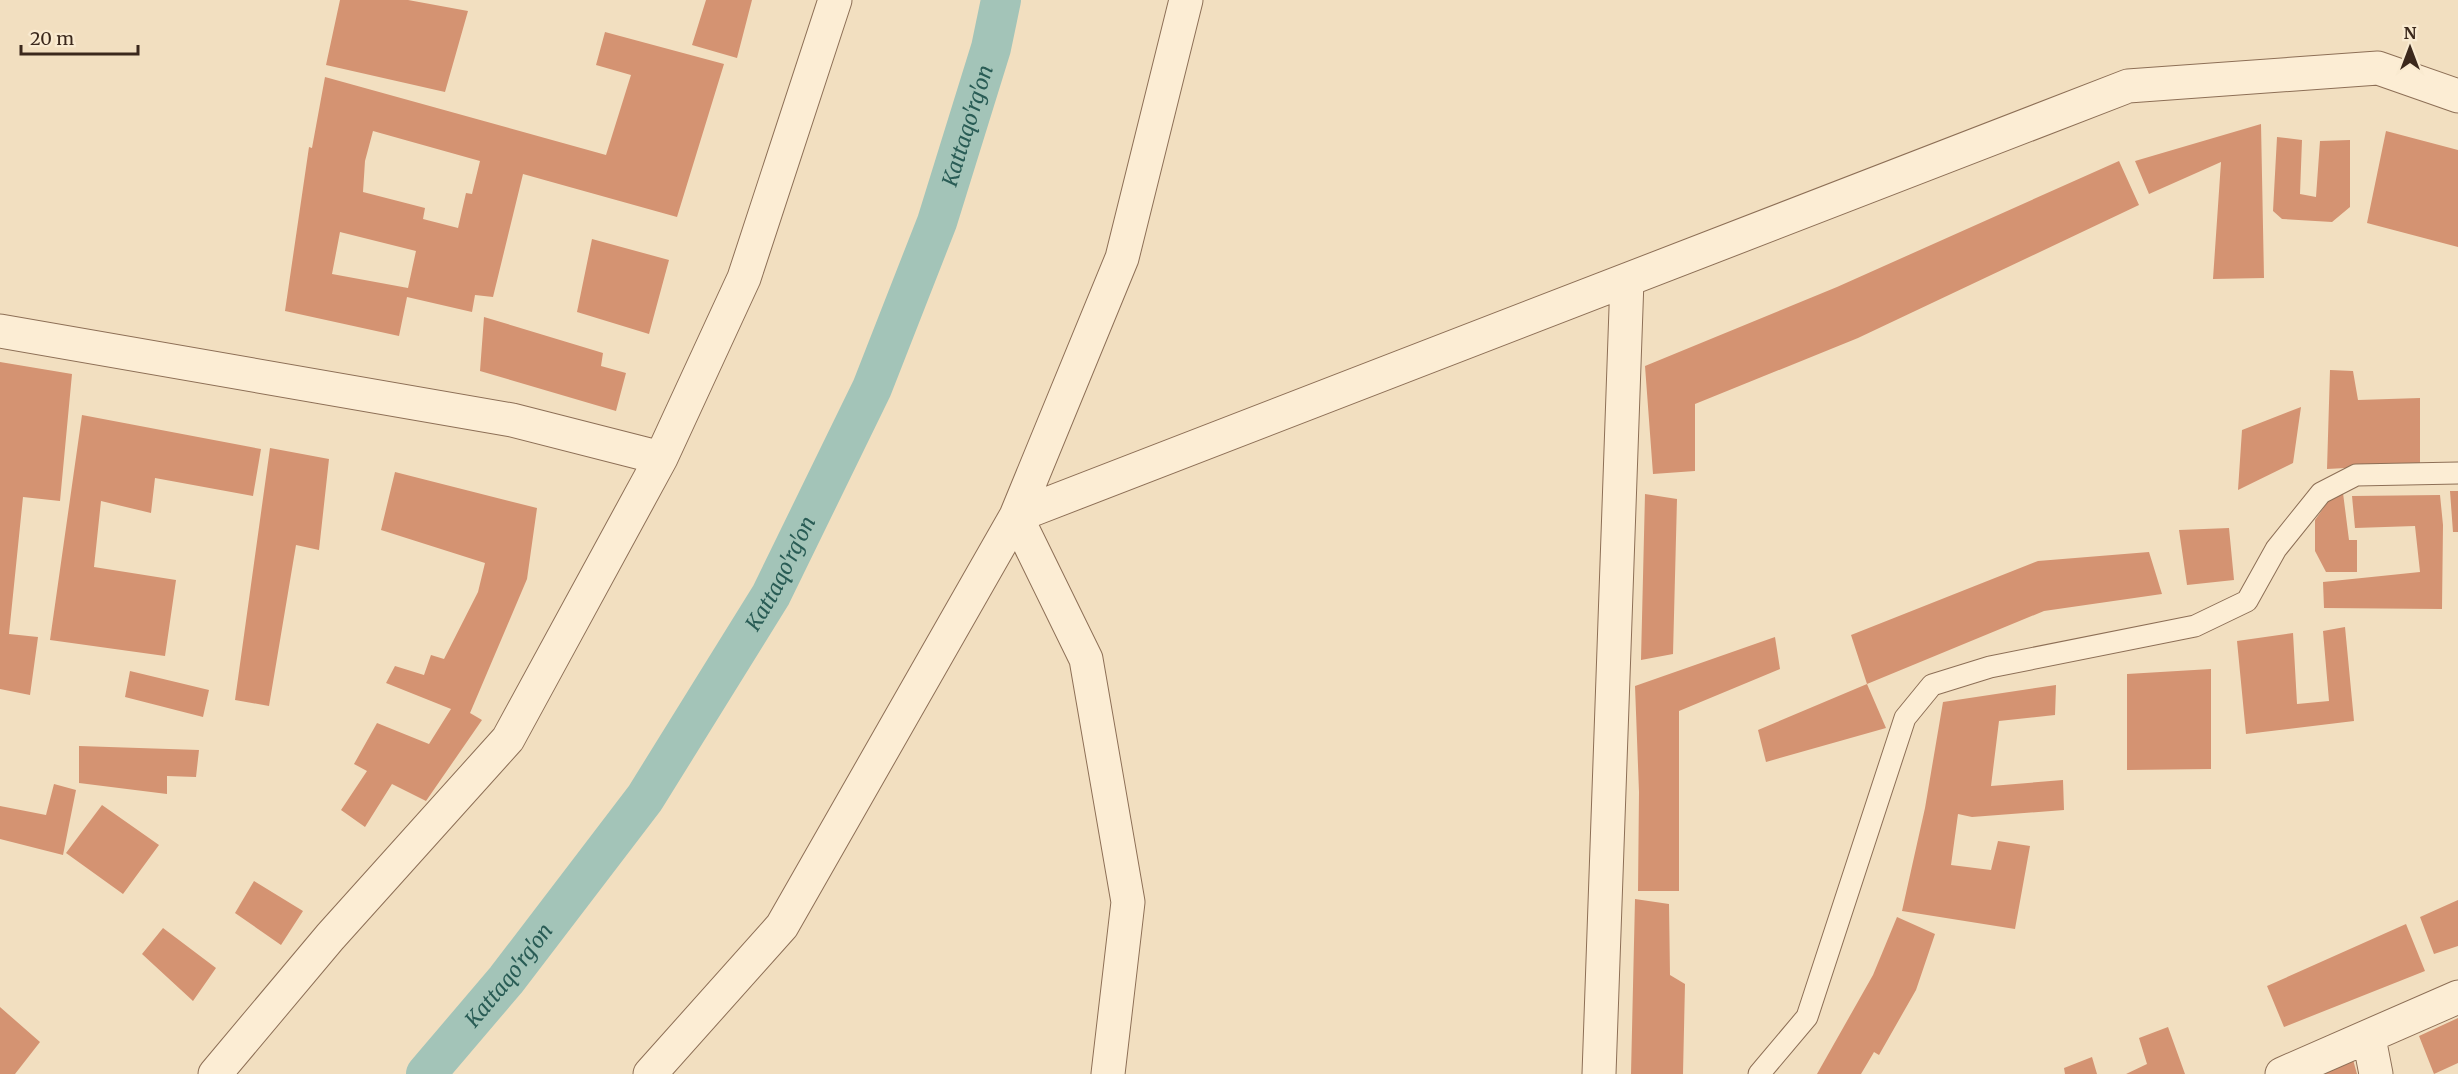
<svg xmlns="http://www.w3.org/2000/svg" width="2458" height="1074" viewBox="0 0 2458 1074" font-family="Merriweather,serif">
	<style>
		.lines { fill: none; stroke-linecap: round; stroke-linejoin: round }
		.canal { stroke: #a3c4b8; stroke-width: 40 }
		.building { fill: #d49372; fill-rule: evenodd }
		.service-casing { stroke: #8d6f56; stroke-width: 23 }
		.minor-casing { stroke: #8d6f56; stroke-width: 35 }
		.service { stroke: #fcedd4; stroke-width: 21 }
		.minor { stroke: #fcedd4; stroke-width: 33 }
		.labels { text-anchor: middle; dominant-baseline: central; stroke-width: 4.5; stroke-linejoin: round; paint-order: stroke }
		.water-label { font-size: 21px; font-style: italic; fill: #295c55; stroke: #f9ead0 }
	</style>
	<rect width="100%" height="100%" fill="#f2dfc0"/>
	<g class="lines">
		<path class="canal" id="s1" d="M 426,1074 L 506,980 L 645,798 L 771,595 L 872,388 L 937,222 L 991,48 L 1001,0"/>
	</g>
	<path class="building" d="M 340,0 L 408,0 L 468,11 L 445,92 L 326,65 Z
		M 706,0 L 752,0 L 737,58 L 692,45 Z
		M 605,32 L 724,64 L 677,217 L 523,174 L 493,297 L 475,295 L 472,312 L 407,297 L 399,336 L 285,311 L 309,147 L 312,148 L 325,77 L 606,155 L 631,75 L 596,65 ZM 373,131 L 480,161 L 472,194 L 466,193 L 458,228 L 423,219 L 425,208 L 363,192 L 365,161 ZM 340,232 L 416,251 L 408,288 L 332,274 Z
		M 2261,124 L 2264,278 L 2213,279 L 2221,162 L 2149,194 L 2135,161 Z
		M 2386,131 L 2458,150 L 2458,247 L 2367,223 Z
		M 2277,137 L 2302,140 L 2300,194 L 2316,197 L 2320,141 L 2350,140 L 2350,207 L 2332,222 L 2282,219 L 2273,211 Z
		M 2119,161 L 2139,205 L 1858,338 L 1695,404 L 1695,471 L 1653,474 L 1645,366 L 1837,287 Z
		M 592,239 L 669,260 L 649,334 L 577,312 Z
		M 484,317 L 603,353 L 601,366 L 626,373 L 616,411 L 480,371 Z
		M 0,362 L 72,374 L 60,501 L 23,497 L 9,634 L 38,637 L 30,695 L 0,689 Z
		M 2330,370 L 2353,371 L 2358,400 L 2420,398 L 2420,464 L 2327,469 Z
		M 2301,407 L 2293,463 L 2238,490 L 2242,430 Z
		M 82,415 L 261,449 L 253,496 L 155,478 L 151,513 L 101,501 L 94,567 L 176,580 L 165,656 L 50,640 Z
		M 270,448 L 329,459 L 319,550 L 296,545 L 269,706 L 235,700 Z
		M 395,472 L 537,508 L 527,579 L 470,713 L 482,720 L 426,801 L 392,784 L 365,827 L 341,810 L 367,771 L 354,764 L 377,723 L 429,744 L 451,709 L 386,683 L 395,666 L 424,675 L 431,655 L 444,659 L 478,592 L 485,563 L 381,530 Z
		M 2450,491 L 2458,491 L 2458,532 L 2453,532 Z
		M 2334,493 L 2343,493 L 2349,540 L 2357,540 L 2357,572 L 2326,572 L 2315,551 L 2315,520 Z
		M 1645,494 L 1677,499 L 1673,654 L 1641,660 Z
		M 2440,495 L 2443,525 L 2442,609 L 2324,608 L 2323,582 L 2420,572 L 2415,526 L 2355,528 L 2352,496 Z
		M 2229,528 L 2234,580 L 2187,585 L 2179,530 Z
		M 2149,552 L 2162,594 L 2044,611 L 1867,684 L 1851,635 L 2038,561 Z
		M 2345,627 L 2354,721 L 2246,734 L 2237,641 L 2293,633 L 2297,704 L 2329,701 L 2323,631 Z
		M 1775,637 L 1780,669 L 1679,711 L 1679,891 L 1638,891 L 1639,792 L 1635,686 Z
		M 2211,669 L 2211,769 L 2127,770 L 2127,674 Z
		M 130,671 L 209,690 L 203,717 L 125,697 Z
		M 1867,684 L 1886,728 L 1766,762 L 1758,730 Z
		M 2056,685 L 2055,715 L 1999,721 L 1991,786 L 2063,780 L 2064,810 L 1972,817 L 1958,814 L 1951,865 L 1991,870 L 1998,841 L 2030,846 L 2015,929 L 1902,911 L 1925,808 L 1943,702 Z
		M 79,746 L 199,750 L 196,777 L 167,776 L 167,794 L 79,783 Z
		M 54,784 L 76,790 L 63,855 L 0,839 L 0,806 L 46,815 Z
		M 102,805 L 159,845 L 123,894 L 66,853 Z
		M 254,881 L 303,911 L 281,945 L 235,913 Z
		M 1635,899 L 1669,904 L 1670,975 L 1685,984 L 1683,1074 L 1631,1074 Z
		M 2458,900 L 2458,946 L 2434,954 L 2420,917 Z
		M 1897,917 L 1935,934 L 1916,990 L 1879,1055 L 1874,1052 L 1861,1074 L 1817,1074 L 1873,975 Z
		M 2406,924 L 2425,971 L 2284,1027 L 2267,986 Z
		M 163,928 L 216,968 L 193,1001 L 142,954 Z
		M 0,1007 L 40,1042 L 15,1074 L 0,1074 Z
		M 2458,1018 L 2458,1063 L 2434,1074 L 2419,1036 Z
		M 2168,1027 L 2185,1074 L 2126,1074 L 2147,1064 L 2139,1038 Z
		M 2352,1056 L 2357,1074 L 2313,1074 Z
		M 2092,1057 L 2097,1074 L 2065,1074 L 2064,1068 Z"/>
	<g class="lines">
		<g class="service-casing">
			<path id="service" d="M 1759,1074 L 1807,1017 L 1905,718 L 1932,685 L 1990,667 L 2195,626 L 2247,601 L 2276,549 L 2321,493 L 2356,475 L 2458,473"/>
		</g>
		<g class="minor-casing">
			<path id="minor" d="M 0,331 L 512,420 L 661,458
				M 2369,1038 L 2376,1074
				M 215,1074 L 330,937 L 508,739 L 661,458 L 744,278 L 835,0
				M 650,1074 L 782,926 L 1016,516 L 1122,258 L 1186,0
				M 1108,1074 L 1128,902 L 1086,659 L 1016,516 L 2128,86 L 2378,68 L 2458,96
				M 1599,1074 L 1627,280
				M 2282,1074 L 2458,997"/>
		</g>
		<use href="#service" class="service"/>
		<use href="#minor" class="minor"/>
	</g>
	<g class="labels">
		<g class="water-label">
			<text stroke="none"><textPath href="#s1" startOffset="1101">Kattaqo'rg'on</textPath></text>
			<text stroke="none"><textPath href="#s1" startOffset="615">Kattaqo'rg'on</textPath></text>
			<text stroke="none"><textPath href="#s1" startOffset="129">Kattaqo'rg'on</textPath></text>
		</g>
	</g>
	<g transform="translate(2410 48)" stroke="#f9ead0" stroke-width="4.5" paint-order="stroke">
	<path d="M0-4.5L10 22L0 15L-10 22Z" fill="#3b281c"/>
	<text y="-9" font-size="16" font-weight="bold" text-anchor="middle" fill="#3b281c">N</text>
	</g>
	<path d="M21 45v9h117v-9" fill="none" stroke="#3b281c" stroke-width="3"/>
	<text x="30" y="45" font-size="18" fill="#3b281c" stroke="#f9ead0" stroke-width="4.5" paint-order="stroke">20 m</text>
</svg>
